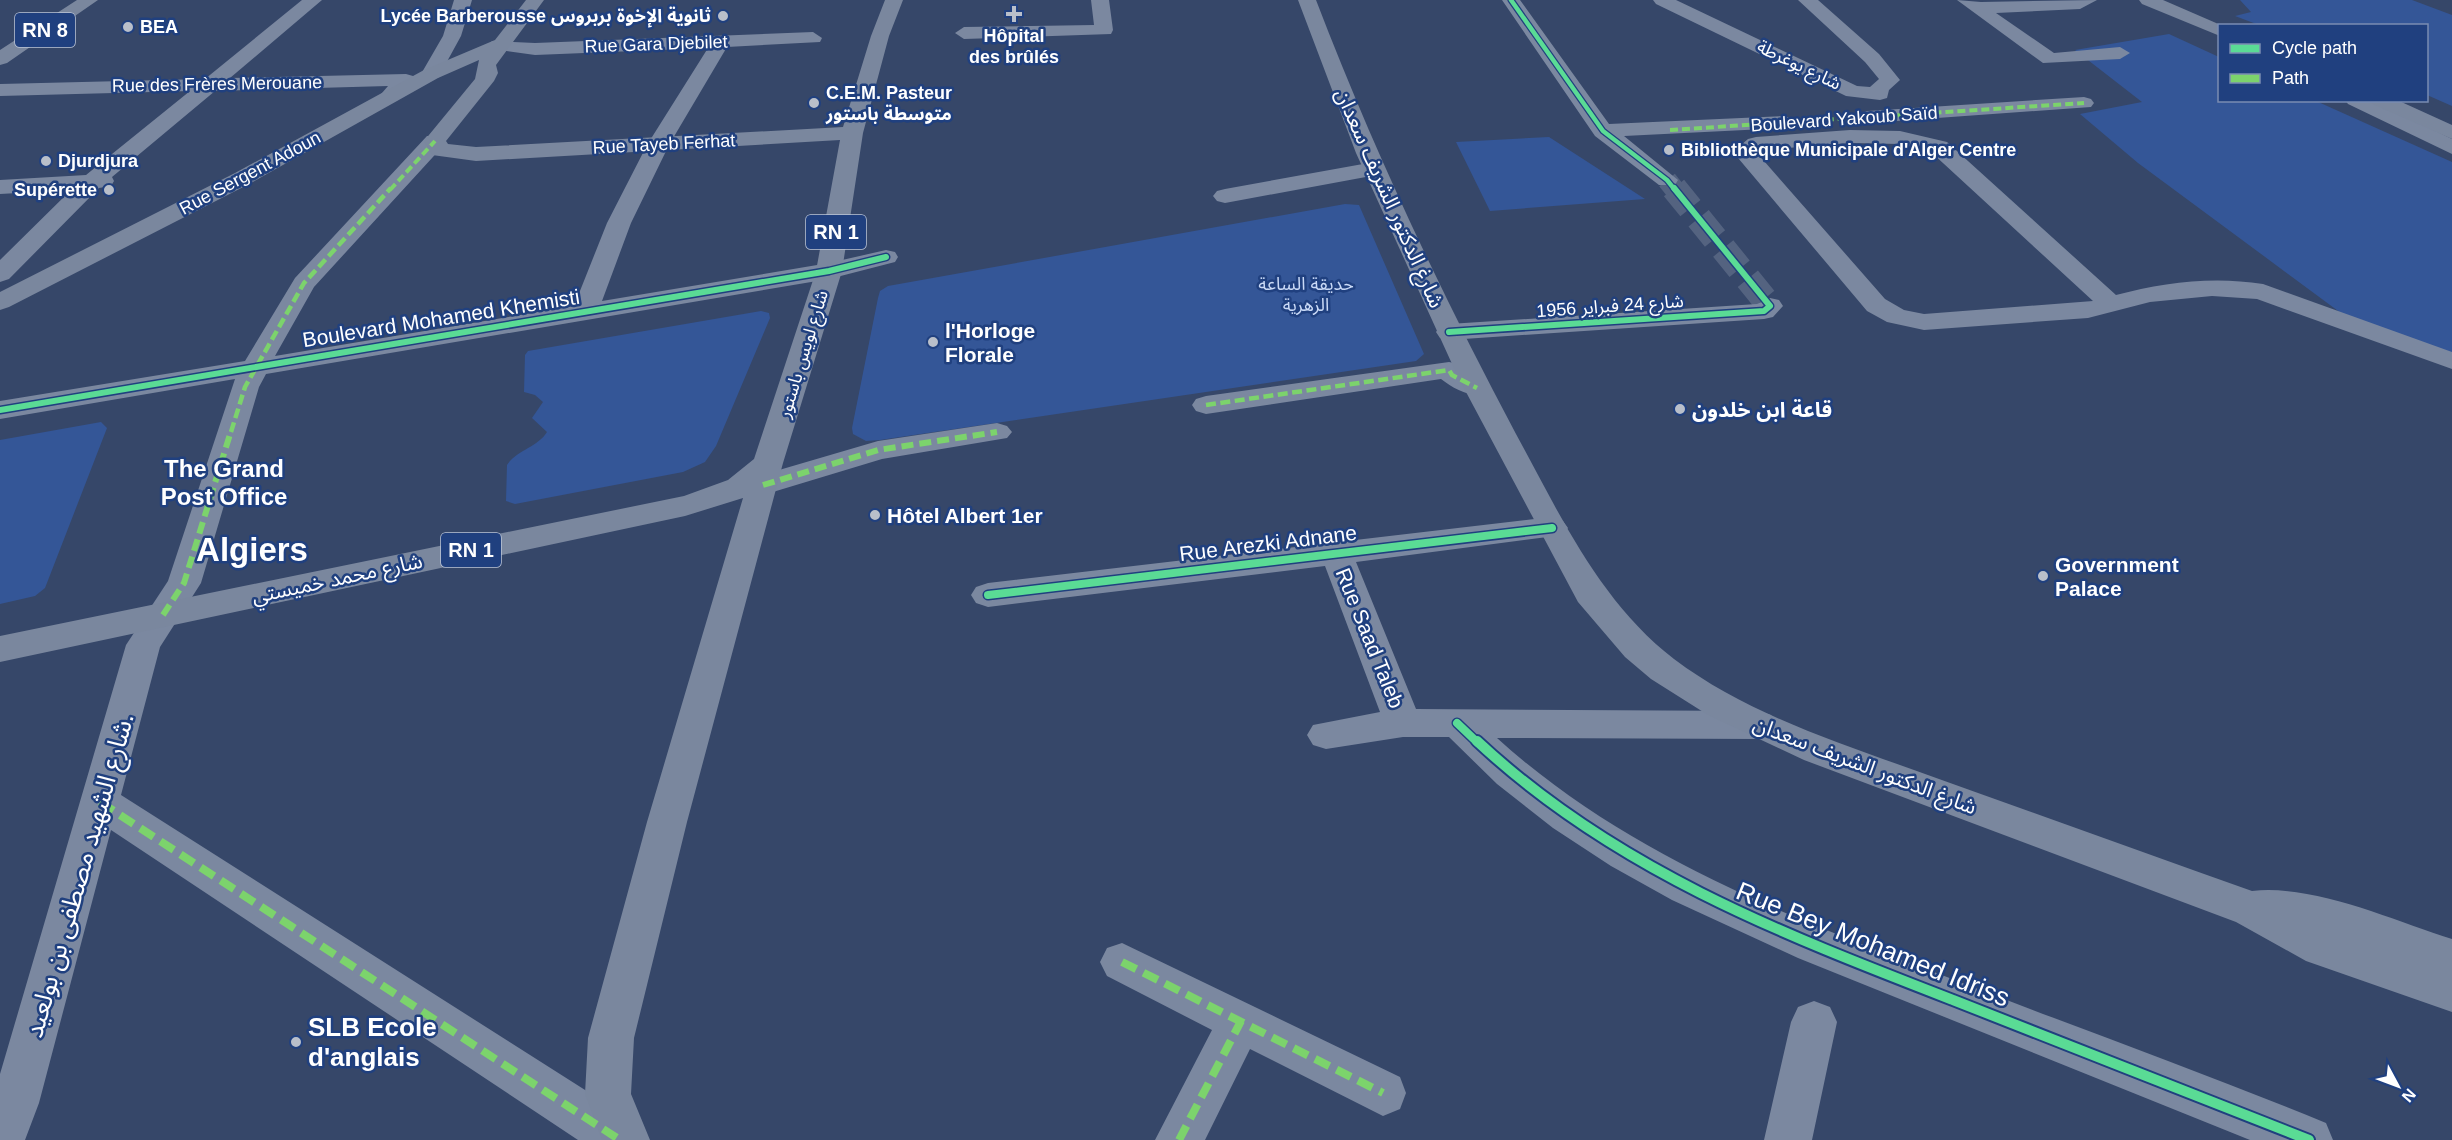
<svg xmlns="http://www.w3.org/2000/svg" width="2452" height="1140" viewBox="0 0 2452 1140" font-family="Arial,'Noto Sans Arabic',sans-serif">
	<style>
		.green { fill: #345697 }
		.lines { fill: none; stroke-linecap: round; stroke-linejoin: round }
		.minor-tunnel-far1 { stroke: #546380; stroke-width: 20; stroke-dasharray: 20 10; stroke-linecap: butt }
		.minor-tunnel { stroke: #546380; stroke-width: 26; stroke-dasharray: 26 13; stroke-linecap: butt }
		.minor { fill: #7b88a0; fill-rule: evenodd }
		.major { fill: #7a879e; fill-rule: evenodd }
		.quiet-far3 { stroke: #7cd36c; stroke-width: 4; stroke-dasharray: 8 4; stroke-linecap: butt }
		.quiet-far2 { stroke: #7cd36c; stroke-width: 4.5; stroke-dasharray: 10 4.5; stroke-linecap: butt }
		.quiet-far1 { stroke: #7cd36c; stroke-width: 6; stroke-dasharray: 12 6; stroke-linecap: butt }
		.quiet { stroke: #7cd36c; stroke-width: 8; stroke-dasharray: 16 8; stroke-linecap: butt }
		.cycleway-far3-casing { stroke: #20407f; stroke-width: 7 }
		.cycleway-far2-casing { stroke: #20407f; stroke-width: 9 }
		.cycleway-far1-casing { stroke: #20407f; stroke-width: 11 }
		.cycleway-casing { stroke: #20407f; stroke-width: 14 }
		.cycleway-far3 { stroke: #5adb95; stroke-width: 4.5 }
		.cycleway-far2 { stroke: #5adb95; stroke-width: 6 }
		.cycleway-far1 { stroke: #5adb95; stroke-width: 8 }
		.cycleway { stroke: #5adb95; stroke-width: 10 }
		.poi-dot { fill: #b9bfca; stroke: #20407f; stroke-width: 2 }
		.labels { text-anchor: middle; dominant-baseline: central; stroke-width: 5; stroke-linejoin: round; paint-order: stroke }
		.far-poi-label { font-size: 18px; font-weight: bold; fill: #fff; stroke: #20407f; text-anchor: start }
		.far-street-label { font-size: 18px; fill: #fff; stroke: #20407f }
		.far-park-label { font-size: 18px; fill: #c9d9f6; stroke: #20407f }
		.shield { fill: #20407f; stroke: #bcc6d9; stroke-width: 1.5 }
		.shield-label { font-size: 20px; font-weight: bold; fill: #fff }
		.street-label { font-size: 21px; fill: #fff; stroke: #20407f }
		.poi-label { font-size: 21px; font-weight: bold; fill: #fff; stroke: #20407f; text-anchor: start }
		.quarter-label { font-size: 24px; font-weight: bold; fill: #fff; stroke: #20407f }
		.near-street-label { font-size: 26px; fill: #fff; stroke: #20407f }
		.near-poi-label { font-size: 26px; font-weight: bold; fill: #fff; stroke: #20407f; text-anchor: start }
		.town-label { font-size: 33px; font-weight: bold; fill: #fff; stroke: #20407f }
	</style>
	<rect width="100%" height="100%" fill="#364769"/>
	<path class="green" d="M 2240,0 L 2412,0 L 2452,15 L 2452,106 L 2427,95 L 2426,26 L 2259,25 L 2235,16 L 2251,12 Z
		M 2169,34 L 2219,57 L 2220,100 L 2316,101 L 2452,162 L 2452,360 L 2349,319 L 2138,163 L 2080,114 L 2142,102 L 2075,50 Z
		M 1549,137 L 1645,199 L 1490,211 L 1456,142 Z
		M 1345,204 L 1359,205 L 1424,354 L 1416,361 L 880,440 L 866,441 L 853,434 L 852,428 L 878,298 L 880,291 L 888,286 Z
		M 761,311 L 769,313 L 770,318 L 716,446 L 705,462 L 683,472 L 515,504 L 506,501 L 507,465 C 517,450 538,447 547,432 L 532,418 L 543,402 L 535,395 L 524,392 L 525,355 L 528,351 Z
		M 101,422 L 107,428 L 45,588 L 35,596 L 0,604 L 0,440 Z"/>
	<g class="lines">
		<path class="minor-tunnel-far1" d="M 1667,180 L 1675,190"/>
		<path class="minor-tunnel" d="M 1674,188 L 1770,306"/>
		<path class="minor" d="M 302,0 L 322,0 L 230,78 L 406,74 L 413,76 L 416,80 C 407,92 395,108 379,104 L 376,100 L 388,86 L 215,91 L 112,177 L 114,181 L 111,186 L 99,188 L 9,279 L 0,282 L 0,260 L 71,190 L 0,194 L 0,180 L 86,175 L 190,91 L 0,96 L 0,84 L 205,79 Z
			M 454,0 L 472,0 L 461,36 L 438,78 L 424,78 L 421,74 L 443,36 Z
			M 1091,0 L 1109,0 L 1113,30 L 1111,34 L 964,39 L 955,33 L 964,27 L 1094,25 Z
			M 1502,0 L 1520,0 L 1609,124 L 1784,116 L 1791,118 L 1795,122 L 1791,126 L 1784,128 L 1624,136 L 1678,180 L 1675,185 L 1659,185 L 1595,136 Z
			M 1653,0 L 1676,0 L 1857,86 L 1870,87 L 1879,79 L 1865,62 L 1798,0 L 1818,0 L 1879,54 L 1900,80 L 1889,90 L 1887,98 L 1880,100 L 1846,96 L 1656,4 Z
			M 1957,0 L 1981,2 L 2097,0 L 2080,9 L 1996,13 L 2054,53 L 2120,47 L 2130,53 L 2120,59 L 2043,63 Z
			M 813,32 L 822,38 L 820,42 L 727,47 L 669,145 L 631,223 L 602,301 L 829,263 L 886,250 L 895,252 L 898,257 L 895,262 L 829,279 L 266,374 L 259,387 L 201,583 L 160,647 L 121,795 L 637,1123 L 644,1140 L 578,1140 L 111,830 L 39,1103 L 25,1140 L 0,1140 L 0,1074 L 126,645 L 168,581 L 235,379 L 0,419 L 0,401 L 245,361 L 295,278 L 427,136 L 443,136 L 446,141 L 443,146 L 314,287 L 275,356 L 574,306 L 607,223 L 647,145 L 708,48 L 535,55 L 492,49 L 489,45 L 492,41 L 535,43 Z
			M 2084,97 L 2091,99 L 2094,103 L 2091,107 L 1868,123 L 1861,121 L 1858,117 L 1861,113 L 1868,111 Z
			M 2345,100 L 2372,100 L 2452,139 L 2452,154 L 2348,104 Z
			M 1850,130 L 1900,131 L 1947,142 L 2116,295 C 2164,282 2214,276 2263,284 L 2452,352 L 2452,369 L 2257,299 L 2212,296 L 2150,302 L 2088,318 L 1924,330 L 1887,322 L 1867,311 L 1733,152 L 1748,139 L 1756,137 ZM 1850,143 L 1900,144 L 1931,152 L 2093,301 L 1924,314 L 1904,310 L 1885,299 L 1757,153 L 1762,150 Z
			M 1374,162 L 1382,164 L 1385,169 L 1382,174 L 1225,203 L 1217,201 L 1213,196 L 1217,191 L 1225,189 Z
			M 1770,298 L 1779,300 L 1783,306 L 1773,317 L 1764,319 L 1449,340 L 1440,338 L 1436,332 L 1440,326 L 1449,324 L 1757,304 Z
			M 1449,362 L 1459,364 C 1467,376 1483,376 1491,388 L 1487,394 C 1470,398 1454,389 1441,379 L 1206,414 L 1196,411 L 1192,405 L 1196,399 L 1206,396 Z
			M 997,423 L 1007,426 L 1012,432 L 1007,438 L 882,459 L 763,495 L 752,492 L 748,485 L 752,478 L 878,441 Z
			M 1552,517 L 1563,521 L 1568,528 L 1563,535 L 1356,562 L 1416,709 L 1758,711 L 1771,715 L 1777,725 L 1771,735 L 1758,739 L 1497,738 C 1622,851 1778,913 1934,972 C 2064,1023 2197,1070 2326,1123 L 2333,1140 L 2250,1140 L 1798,958 L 1672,900 L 1611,866 L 1553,828 L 1497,784 L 1449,737 L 1403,737 L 1326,749 L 1313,745 L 1307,735 L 1313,725 L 1380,712 L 1325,566 L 988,607 L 976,603 L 971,595 L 976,587 L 988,583 Z
			M 1122,943 L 1400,1077 L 1406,1093 L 1400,1109 L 1383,1116 L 1250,1049 L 1205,1140 L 1155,1140 L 1212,1030 L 1107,976 L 1100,962 L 1107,948 Z
			M 1814,1001 L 1830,1007 L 1837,1022 L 1812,1140 L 1764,1140 L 1791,1022 L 1798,1007 Z"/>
		<path class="major" d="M 77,0 L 98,0 L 7,63 L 0,65 L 0,50 Z
			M 526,0 L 544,0 L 496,65 L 498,73 L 494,81 L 446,141 L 448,144 L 476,147 L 843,127 L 871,36 L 885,0 L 903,0 L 889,36 L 863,133 L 842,271 L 783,463 L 687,822 L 634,1038 L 631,1094 L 650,1140 L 602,1140 L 585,1094 L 588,1038 L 647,822 L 743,498 L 685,516 L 0,662 L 0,636 L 684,496 L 728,480 L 754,459 L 816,271 L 840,140 L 476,161 L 432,155 L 424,141 L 475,79 L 479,60 L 438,78 L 251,183 L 9,307 L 0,310 L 0,292 L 235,173 L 424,70 L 495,40 Z
			M 1298,0 L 1316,0 C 1373,149 1441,293 1516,434 C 1560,515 1600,602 1674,659 C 1751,717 1849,746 1939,779 C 2043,816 2148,854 2252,891 C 2314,884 2392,920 2452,939 L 2452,1012 L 2306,961 L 2236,922 L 1804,760 L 1708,715 L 1651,679 L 1625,657 L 1578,602 L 1458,377 L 1356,153 Z
			M 2139,0 L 2163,0 L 2223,26 L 2220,26 L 2220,36 L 2142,4 Z
			M 2369,100 L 2397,100 L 2452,125 L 2452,139 L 2372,104 Z"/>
		<path class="quiet-far3" d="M 1670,130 L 2084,103
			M 390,190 L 435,141"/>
		<path class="quiet-far2" d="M 1206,405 L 1449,370 L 1452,375 L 1477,388
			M 231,432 L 245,387 L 304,283 L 391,188"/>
		<path class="quiet-far1" d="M 763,485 L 878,450 L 997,432
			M 163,615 L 184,583 L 231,431"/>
		<path class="quiet" d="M 100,802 L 620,1140
			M 1122,962 L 1383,1093
			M 1179,1140 L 1241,1021"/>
		<g class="cycleway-far3-casing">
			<path id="cycleway-far3" d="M 1511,0 L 1603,131 L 1667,180 L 1675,190"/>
		</g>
		<g class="cycleway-far2-casing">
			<path id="cycleway-far2" d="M 1449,332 L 1764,311 L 1770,306 L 1674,188
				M 0,410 L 829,271 L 886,257"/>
		</g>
		<g class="cycleway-far1-casing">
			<path id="cycleway-far1" d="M 988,595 L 1552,528
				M 1457,723 L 1478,743"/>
		</g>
		<g class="cycleway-casing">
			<path id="cycleway" d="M 1477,741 C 1614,869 1780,933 1953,1000 C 2072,1047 2190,1093 2309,1140"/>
		</g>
		<use href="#cycleway-far3" class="cycleway-far3"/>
		<use href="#cycleway-far2" class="cycleway-far2"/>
		<use href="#cycleway-far1" class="cycleway-far1"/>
		<use href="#cycleway" class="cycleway"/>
	</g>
	<g class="poi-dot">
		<path d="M1011 5h6v6h6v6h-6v6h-6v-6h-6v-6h6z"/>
		<circle cx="723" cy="16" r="6"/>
		<circle cx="128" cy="27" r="6"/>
		<circle cx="814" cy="103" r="6"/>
		<circle cx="1669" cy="150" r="6"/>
		<circle cx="46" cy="161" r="6"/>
		<circle cx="109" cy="190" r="6"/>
		<circle cx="933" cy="342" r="6"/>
		<circle cx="1680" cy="409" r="6"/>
		<circle cx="875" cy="515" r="6"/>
		<circle cx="2043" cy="576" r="6"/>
		<circle cx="296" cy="1042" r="6"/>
	</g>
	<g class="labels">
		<g class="far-poi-label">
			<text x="711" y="16" text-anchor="end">Lycée Barberousse ثانوية الإخوة بربروس</text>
			<text x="140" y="27">BEA</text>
			<text x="1014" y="36" text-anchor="middle">Hôpital<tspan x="1014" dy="21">des brûlés</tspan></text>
			<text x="826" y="93">C.E.M. Pasteur<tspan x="826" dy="21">متوسطة باستور</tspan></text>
			<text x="1681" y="150">Bibliothèque Municipale d'Alger Centre</text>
			<text x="58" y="161">Djurdjura</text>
			<text x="97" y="190" text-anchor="end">Supérette</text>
		</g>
		<g class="far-street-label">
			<text transform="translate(656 44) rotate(-2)">Rue Gara Djebilet</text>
			<text transform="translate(1799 65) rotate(26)">شارع يوغرطة</text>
			<text transform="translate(217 84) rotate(-1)">Rue des Frères Merouane</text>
			<text transform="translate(1844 119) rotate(-4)">Boulevard Yakoub Saïd</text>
			<text transform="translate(664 144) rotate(-3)">Rue Tayeb Ferhat</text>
			<text transform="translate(250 173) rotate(-28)">Rue Sergent Adoun</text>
			<text transform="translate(1610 306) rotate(-4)">شارع 24 فبراير 1956</text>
			<text transform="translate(803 354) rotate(-73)">شارع لويس باستور</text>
		</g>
		<g class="far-park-label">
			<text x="1306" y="284">حديقة الساعة<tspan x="1306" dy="21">الزهرية</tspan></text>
		</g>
		<g class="shield">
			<rect x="15" y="13" width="60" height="34" rx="4.5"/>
			<rect x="806" y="215" width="60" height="34" rx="4.5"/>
			<rect x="441" y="533" width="60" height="34" rx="4.5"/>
		</g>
		<g class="shield-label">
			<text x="45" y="30">RN 8</text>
			<text x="836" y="232">RN 1</text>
			<text x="471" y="550">RN 1</text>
		</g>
		<g class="street-label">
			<text transform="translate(1390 198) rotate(66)">شارغ الدكتور الشريف سعدان</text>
			<text transform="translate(441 318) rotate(-9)">Boulevard Mohamed Khemisti</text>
			<text transform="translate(1268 543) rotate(-7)">Rue Arezki Adnane</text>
			<text transform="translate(337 578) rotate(-12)">شارع محمد خميستي</text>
			<text transform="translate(1370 638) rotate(68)">Rue Saad Taleb</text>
			<text transform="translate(1865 765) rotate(21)">شارغ الدكتور الشريف سعدان</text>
		</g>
		<g class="poi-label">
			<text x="945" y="330">l'Horloge<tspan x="945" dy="24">Florale</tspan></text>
			<text x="1692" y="409">قاعة ابن خلدون</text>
			<text x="887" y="515">Hôtel Albert 1er</text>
			<text x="2055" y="564">Government<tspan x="2055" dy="24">Palace</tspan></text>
		</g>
		<g class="quarter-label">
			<text x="224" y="468">The Grand<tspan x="224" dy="28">Post Office</tspan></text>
		</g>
		<g class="near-street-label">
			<text transform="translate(79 875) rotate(-74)">شارع الشهيد مصطفى بن بولعيد.</text>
			<text transform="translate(1873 944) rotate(22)">Rue Bey Mohamed Idriss</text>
		</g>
		<g class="near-poi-label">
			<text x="308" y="1027">SLB Ecole<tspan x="308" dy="30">d'anglais</tspan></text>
		</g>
		<g class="town-label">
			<text x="252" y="549">Algiers</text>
		</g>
	</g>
	<rect x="2218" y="24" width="210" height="78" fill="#20407f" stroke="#798cb2" stroke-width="1.5"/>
	<rect x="2230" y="44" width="30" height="9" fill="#5adb95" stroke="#798cb2" stroke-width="1.5"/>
	<text x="2272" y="54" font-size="18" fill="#ffffff">Cycle path</text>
	<rect x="2230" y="74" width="30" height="9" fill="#7cd36c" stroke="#798cb2" stroke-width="1.5"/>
	<text x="2272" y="84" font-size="18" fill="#ffffff">Path</text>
	<g transform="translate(2398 1086) rotate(131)" stroke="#20407f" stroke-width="4.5" paint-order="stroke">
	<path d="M0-4.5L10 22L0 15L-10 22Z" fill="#ffffff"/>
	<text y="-9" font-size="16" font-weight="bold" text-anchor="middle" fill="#ffffff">N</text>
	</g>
</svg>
